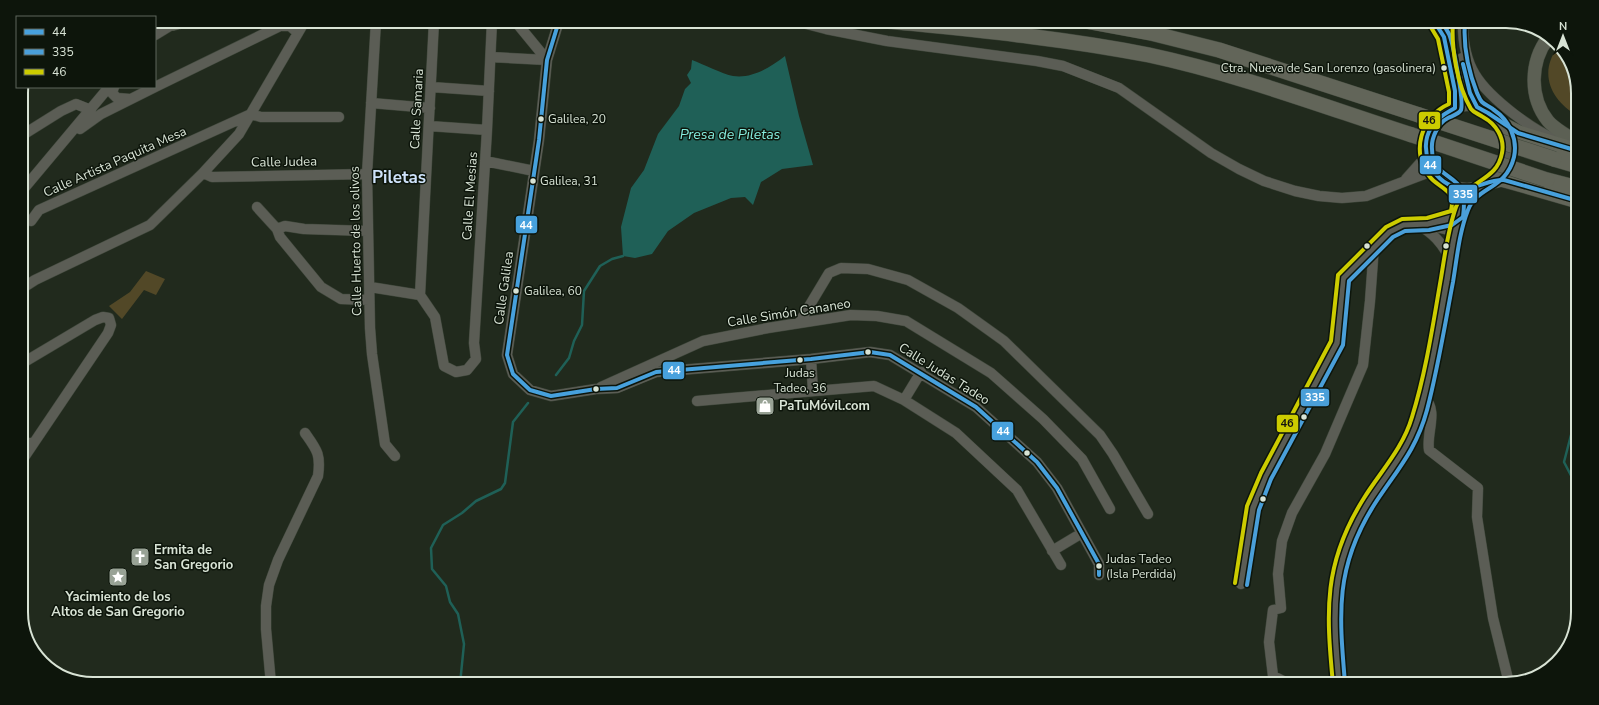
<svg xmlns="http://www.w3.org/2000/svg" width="1599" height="705" viewBox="0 0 1599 705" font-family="'Nunito Sans',sans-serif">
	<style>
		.green { fill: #524827 }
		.water { fill: #1f6057 }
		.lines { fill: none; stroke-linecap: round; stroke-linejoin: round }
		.stream { stroke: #1f6057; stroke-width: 2.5 }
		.minor-casing { stroke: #3f473b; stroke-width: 11 }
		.major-casing { stroke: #3f473b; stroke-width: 14 }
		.highway-casing { stroke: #3f473b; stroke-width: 16 }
		.minor { stroke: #5b5d55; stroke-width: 10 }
		.major { stroke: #5c6054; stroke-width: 13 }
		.highway { stroke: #626559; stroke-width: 15 }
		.highway-bridge-casing { stroke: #3f473b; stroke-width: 16; stroke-linecap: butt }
		.highway-bridge { stroke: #626559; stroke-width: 15 }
		.bus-1-casing { stroke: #0d150b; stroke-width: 7 }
		.bus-2-casing { stroke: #0d150b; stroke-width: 7 }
		.bus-3-casing { stroke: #0d150b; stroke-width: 7 }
		.bus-1 { stroke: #47a1dd; stroke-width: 4 }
		.bus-2 { stroke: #4a9fd9; stroke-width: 4 }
		.bus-3 { stroke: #cc0; stroke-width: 4 }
		.bus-dot { fill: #d8e3d5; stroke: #0d150b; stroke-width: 1.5 }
		.labels { text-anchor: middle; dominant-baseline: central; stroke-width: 3; stroke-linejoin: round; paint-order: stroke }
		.bus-label { font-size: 12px; fill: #d8e3d5; stroke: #0d150b; text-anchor: start }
		.street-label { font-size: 13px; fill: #d8e3d5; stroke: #0d150b }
		.poi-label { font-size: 13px; font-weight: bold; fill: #d8e3d5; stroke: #0d150b; text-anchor: start }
		.water-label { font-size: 14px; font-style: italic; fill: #85edde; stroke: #0d150b }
		.district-label { font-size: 17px; font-weight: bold; fill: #cfe3fb; stroke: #0d150b }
		.rim { fill: none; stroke: #d8e3d5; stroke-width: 2 }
		.line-badge { stroke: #0d150b; stroke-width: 1.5 }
		.badge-label { font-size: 11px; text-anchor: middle; font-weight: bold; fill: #fff }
		.pale-badge-label { font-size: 11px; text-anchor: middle; font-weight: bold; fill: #111 }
	</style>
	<rect width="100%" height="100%" fill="#212a1d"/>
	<path class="green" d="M 1558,47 L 1566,53 L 1578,88 L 1578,116 C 1551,101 1538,73 1558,47 Z
		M 146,271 L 165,279 L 156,295 L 144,290 L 122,319 L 109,306 L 130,292 Z"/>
	<path class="water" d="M 785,56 L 799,116 L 813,165 L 782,169 L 761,182 L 753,205 L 745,197 L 731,198 L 694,213 L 668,231 L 652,254 L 635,258 L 623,256 L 621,227 L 631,188 L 644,170 L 658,134 L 679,106 L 685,89 L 691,83 L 687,75 L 691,69 L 692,60 C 703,64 722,74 733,76 C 752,79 771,67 785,56 Z"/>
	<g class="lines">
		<path class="stream" d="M 556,375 L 569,358 L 574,341 L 582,325 L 584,291 L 600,266 L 612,259 L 623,256
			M 1578,424 L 1571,435 L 1564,462 L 1578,489
			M 460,684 L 464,644 L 458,614 L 450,602 L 446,586 L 432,569 L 431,548 L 443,525 L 462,513 L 476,501 L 501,489 L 505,483 L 513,422 L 528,403"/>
		<g class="minor-casing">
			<path id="minor" d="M 376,21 L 367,174 L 370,328 L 372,354 L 385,444 L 395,456
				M 515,21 L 547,60
				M 559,21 L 547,60 L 539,140 L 507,355 L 513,374 L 530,390 L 551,396 L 596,389 L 617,388 L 656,372 L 811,359 L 870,352 L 890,355 L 976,407 L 1037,462 L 1057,488 L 1099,564 L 1099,575
				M 795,21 L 826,29 L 887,41 L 1037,61 L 1063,66 L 1119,88 L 1211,153 L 1239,169 L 1264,181 L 1295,191 L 1319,196 L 1342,198 L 1366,196 L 1432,171
				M 1434,21 L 1449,21
				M 1435,21 L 1444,37 L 1455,91 L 1455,108
				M 1463,21 C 1462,67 1479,87 1514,114 C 1526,123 1540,133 1553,138
				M 155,35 L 173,24
				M 491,57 L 547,60
				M 1462,58 L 1470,93 L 1477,107
				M 114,87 L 112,93 L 117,98 L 130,99
				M 155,87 L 280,26 L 290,26 L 298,33
				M 431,87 L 489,91
				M 371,103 L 430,108
				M1426 147a41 41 0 1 1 82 0a41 41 0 1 1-82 0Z
				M 429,126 L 487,130
				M 80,129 L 101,114 L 155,87
				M 21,136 L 61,111 L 76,104 L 91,110
				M 485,161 L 534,171
				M 203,173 L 212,177 L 367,174
				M 1406,179 L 1422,161 L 1425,150
				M 1449,185 C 1460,196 1457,201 1457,216
				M 21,192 L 109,87
				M 257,207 L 277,229 L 280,237 L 321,287 L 341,299 L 369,300
				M 31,221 L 39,210 L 251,114 L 261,117 L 339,117
				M 1417,224 C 1434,234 1441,242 1450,258
				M 1429,225 L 1456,232
				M 277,229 L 285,226 L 304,229 L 367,231
				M 370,287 L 420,295 L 435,317 L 444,366 L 456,372 L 467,370 L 476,359 L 474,343 L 487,130 L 492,21
				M 21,289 L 35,280 L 150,225 L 203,173 L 239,134 L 305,21
				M 420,295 L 434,21
				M 799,323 L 829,273 L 841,268 L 868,269 L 908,280 L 958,308 L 1004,341 L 1100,435 L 1113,454 L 1148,514
				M 811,359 L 813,391
				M 21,364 L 95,320 L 103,317 L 109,318 L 111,325 L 108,333 L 21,462
				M 601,387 L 703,341 L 768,328 L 851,315 L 877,316 L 906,321 L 991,373 L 1043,419 L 1082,459 L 1110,509
				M 1424,398 C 1439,410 1426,433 1429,450 L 1478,488 L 1477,517 L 1493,618 L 1509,683
				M 904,400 L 921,372
				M 697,401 L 874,386 L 904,400 L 956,433 L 1017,490 L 1061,565
				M 21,443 L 33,443
				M 1052,551 L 1082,533
				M 1241,584 L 1253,508 L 1266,476 L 1337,343 L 1343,278 L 1389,232 L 1403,225 L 1428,224 L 1450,219 L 1457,215
				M 271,684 L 266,629 L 266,606 L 269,585 L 278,560 L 318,476 C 321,454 317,450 305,433
				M 1285,684 L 1285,682 L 1273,676 L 1269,642 L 1273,610 L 1281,608 L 1278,574 L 1282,541 L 1292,513 L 1325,454 L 1363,365 L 1370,301 L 1374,246
				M 1339,684 L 1336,648 L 1336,598 L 1339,569 L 1356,523 L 1401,455 L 1415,429 L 1424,398 L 1433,354 L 1457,225 L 1466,200 L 1480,187"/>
		</g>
		<g class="major-casing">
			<path id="major" d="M 161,21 L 173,24 L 184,21
				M 1548,38 C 1530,62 1529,97 1548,121 C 1554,128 1570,138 1578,142"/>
		</g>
		<g class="highway-casing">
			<path id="highway" d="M 888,21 C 976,30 1063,38 1149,55 C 1238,74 1325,107 1412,135
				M 1086,21 L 1151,33 L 1219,50 L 1419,115
				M 1501,124 L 1519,133 L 1578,151
				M 1554,159 L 1578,166
				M 1547,180 L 1578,188
				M 1490,182 L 1501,179 L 1512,182 L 1578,201"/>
		</g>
		<use href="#minor" class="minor"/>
		<use href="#major" class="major"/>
		<use href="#highway" class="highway"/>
		<g class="highway-bridge-casing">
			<path id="highway-bridge" d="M 1419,115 L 1554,159
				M 1412,135 L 1547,180"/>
		</g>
		<use href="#highway-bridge" class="highway-bridge"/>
		<g class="bus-1-casing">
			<path id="bus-1" d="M 559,21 L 547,60 L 539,140 L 507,355 L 513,374 L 530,390 L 551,396 L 596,389 L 617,388 L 656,372 L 811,359 L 870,352 L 890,355 L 976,407 L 1037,462 L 1057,488 L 1099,564 L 1099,575
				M 1434,21 L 1444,37 L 1455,91 L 1455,108 C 1446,113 1437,118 1431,128 C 1418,149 1431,181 1456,187 C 1474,192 1487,179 1504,180 L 1578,201
				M 1463,64 L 1470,93 L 1477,107 L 1488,113 L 1518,133 L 1578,151"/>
		</g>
		<g class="bus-2-casing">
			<path id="bus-2" d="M 1247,585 L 1259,510 L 1271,479 L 1343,345 L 1349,281 L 1393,237 L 1405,231 L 1429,230 L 1452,225 L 1463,217 C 1464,209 1465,198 1462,190 C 1454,174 1432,175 1432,149 C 1431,138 1438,123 1448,118 C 1452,116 1459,114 1461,110 C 1464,101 1453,43 1449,34 C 1447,30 1444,25 1441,21
				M 1345,683 C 1339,613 1335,567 1374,505 C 1396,471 1416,451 1427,410 C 1438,368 1445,324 1453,282 C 1457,258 1459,233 1468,210 C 1477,186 1506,190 1514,157 C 1518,139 1509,120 1494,110 C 1491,107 1485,105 1482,102 C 1480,100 1478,95 1477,93 C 1468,70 1463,46 1465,22"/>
		</g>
		<g class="bus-3-casing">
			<path id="bus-3" d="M 1235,583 L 1247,506 L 1261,473 L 1331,341 L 1338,275 L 1386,227 L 1402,219 L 1427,218 L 1451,211 C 1452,206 1453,201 1451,196 C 1447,188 1435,184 1430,177 C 1410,153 1421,116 1449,104 L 1449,92 L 1438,39 L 1429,24
				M 1333,684 C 1326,611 1323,563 1364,498 C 1381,471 1403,448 1412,417 C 1426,372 1433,324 1441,278 C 1445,254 1448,229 1456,207 C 1467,179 1497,182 1502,153 C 1505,138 1496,124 1483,117 C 1479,114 1474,113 1471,109 C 1457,85 1451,48 1453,21"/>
		</g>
		<use href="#bus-1" class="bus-1"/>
		<use href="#bus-2" class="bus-2"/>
		<use href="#bus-3" class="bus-3"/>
	</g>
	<defs>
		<g id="shop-square" transform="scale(1)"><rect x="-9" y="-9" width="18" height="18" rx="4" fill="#98a295" stroke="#0d150b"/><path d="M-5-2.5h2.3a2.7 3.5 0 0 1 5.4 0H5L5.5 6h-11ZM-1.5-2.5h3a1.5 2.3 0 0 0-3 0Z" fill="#fff"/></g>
		<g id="church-square" transform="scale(1)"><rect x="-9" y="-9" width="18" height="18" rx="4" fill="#98a295" stroke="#0d150b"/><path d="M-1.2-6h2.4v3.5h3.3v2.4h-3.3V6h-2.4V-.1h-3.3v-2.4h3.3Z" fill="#fff"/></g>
		<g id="sight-square" transform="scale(1)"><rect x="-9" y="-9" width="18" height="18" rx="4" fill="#98a295" stroke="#0d150b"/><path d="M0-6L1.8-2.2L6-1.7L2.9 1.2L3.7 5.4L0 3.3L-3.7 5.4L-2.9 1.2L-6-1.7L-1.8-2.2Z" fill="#fff"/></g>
	</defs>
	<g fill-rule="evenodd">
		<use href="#shop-square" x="765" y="406"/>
		<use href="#church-square" x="140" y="557"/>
		<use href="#sight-square" x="118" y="577"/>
	</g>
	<g class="bus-dot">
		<circle cx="1444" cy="68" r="3.5"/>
		<circle cx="541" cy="119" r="3.5"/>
		<circle cx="533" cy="181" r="3.5"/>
		<circle cx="1367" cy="246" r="3.5"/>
		<circle cx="1446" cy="246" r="3.5"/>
		<circle cx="516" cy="291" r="3.5"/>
		<circle cx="868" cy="352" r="3.5"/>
		<circle cx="800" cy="360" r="3.5"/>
		<circle cx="596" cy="389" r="3.5"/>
		<circle cx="1304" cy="417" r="3.5"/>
		<circle cx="1027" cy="453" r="3.5"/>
		<circle cx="1263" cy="499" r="3.5"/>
		<circle cx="1099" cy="566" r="3.5"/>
	</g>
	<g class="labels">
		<g class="bus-label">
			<text x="1436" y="68" text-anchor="end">Ctra. Nueva de San Lorenzo (gasolinera)</text>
			<text x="548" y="119">Galilea, 20</text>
			<text x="540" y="181">Galilea, 31</text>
			<text x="524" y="291">Galilea, 60</text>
			<text x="800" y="373" text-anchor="middle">Judas<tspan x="800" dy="15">Tadeo, 36</tspan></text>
			<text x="1106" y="559">Judas Tadeo<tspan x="1106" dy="15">(Isla Perdida)</tspan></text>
		</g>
		<g class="street-label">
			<text transform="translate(417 109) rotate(-87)">Calle Samaria</text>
			<text transform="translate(115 162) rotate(-24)">Calle Artista Paquita Mesa</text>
			<text transform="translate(284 162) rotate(-1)">Calle Judea</text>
			<text transform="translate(470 196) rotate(-86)">Calle El Mesias</text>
			<text transform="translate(356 241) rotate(-91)">Calle Huerto de los olivos</text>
			<text transform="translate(504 288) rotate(-82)">Calle Galilea</text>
			<text transform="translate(789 313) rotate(-9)">Calle Simón Cananeo</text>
			<text transform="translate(944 374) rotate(32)">Calle Judas Tadeo</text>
		</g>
		<g class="poi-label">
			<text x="779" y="406">PaTuMóvil.com</text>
			<text x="154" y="550">Ermita de<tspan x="154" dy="15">San Gregorio</tspan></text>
			<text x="118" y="597" text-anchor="middle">Yacimiento de los<tspan x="118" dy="15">Altos de San Gregorio</tspan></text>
		</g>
		<g class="water-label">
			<text x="730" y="134">Presa de Piletas</text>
		</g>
		<g class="district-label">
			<text x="399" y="177">Piletas</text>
		</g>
	</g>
	<path d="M0 0H1599V705H0ZM93 28H1506A65 65 0 0 1 1571 93V612A65 65 0 0 1 1506 677H93A65 65 0 0 1 28 612V93A65 65 0 0 1 93 28Z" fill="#0d150b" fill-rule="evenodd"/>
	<path class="rim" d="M93 28H1506A65 65 0 0 1 1571 93V612A65 65 0 0 1 1506 677H93A65 65 0 0 1 28 612V93A65 65 0 0 1 93 28Z"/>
	<g class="line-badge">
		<rect x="1418" y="111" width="23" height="19" rx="4" fill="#cc0"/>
		<rect x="1419" y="155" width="23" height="20" rx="4" fill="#47a1dd"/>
		<rect x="1448" y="184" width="30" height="20" rx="4" fill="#4a9fd9"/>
		<rect x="515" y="215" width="23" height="19" rx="4" fill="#47a1dd"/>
		<rect x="662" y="361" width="23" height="19" rx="4" fill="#47a1dd"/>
		<rect x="1300" y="388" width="30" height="19" rx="4" fill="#4a9fd9"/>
		<rect x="1276" y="414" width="23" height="19" rx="4" fill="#cc0"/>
		<rect x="991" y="421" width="23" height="20" rx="4" fill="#47a1dd"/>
	</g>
	<g class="badge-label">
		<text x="1430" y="169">44</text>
		<text x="1463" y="198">335</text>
		<text x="526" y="229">44</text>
		<text x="674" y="374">44</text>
		<text x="1315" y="401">335</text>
		<text x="1003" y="435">44</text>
	</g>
	<g class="pale-badge-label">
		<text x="1429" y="124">46</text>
		<text x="1287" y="427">46</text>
	</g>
	<rect x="16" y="16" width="140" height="72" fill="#0d150b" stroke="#5e675c"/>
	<rect x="24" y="29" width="20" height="6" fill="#47a1dd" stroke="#5e675c"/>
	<text x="52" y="36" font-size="12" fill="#d8e3d5">44</text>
	<rect x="24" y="49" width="20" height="6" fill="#4a9fd9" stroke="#5e675c"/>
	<text x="52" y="56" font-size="12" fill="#d8e3d5">335</text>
	<rect x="24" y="69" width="20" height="6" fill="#cccc00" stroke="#5e675c"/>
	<text x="52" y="76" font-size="12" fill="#d8e3d5">46</text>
	<g transform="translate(1563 36)" stroke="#0d150b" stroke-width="3" paint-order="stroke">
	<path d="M0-3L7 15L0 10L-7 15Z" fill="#d8e3d5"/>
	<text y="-6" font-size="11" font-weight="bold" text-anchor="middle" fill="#d8e3d5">N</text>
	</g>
</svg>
